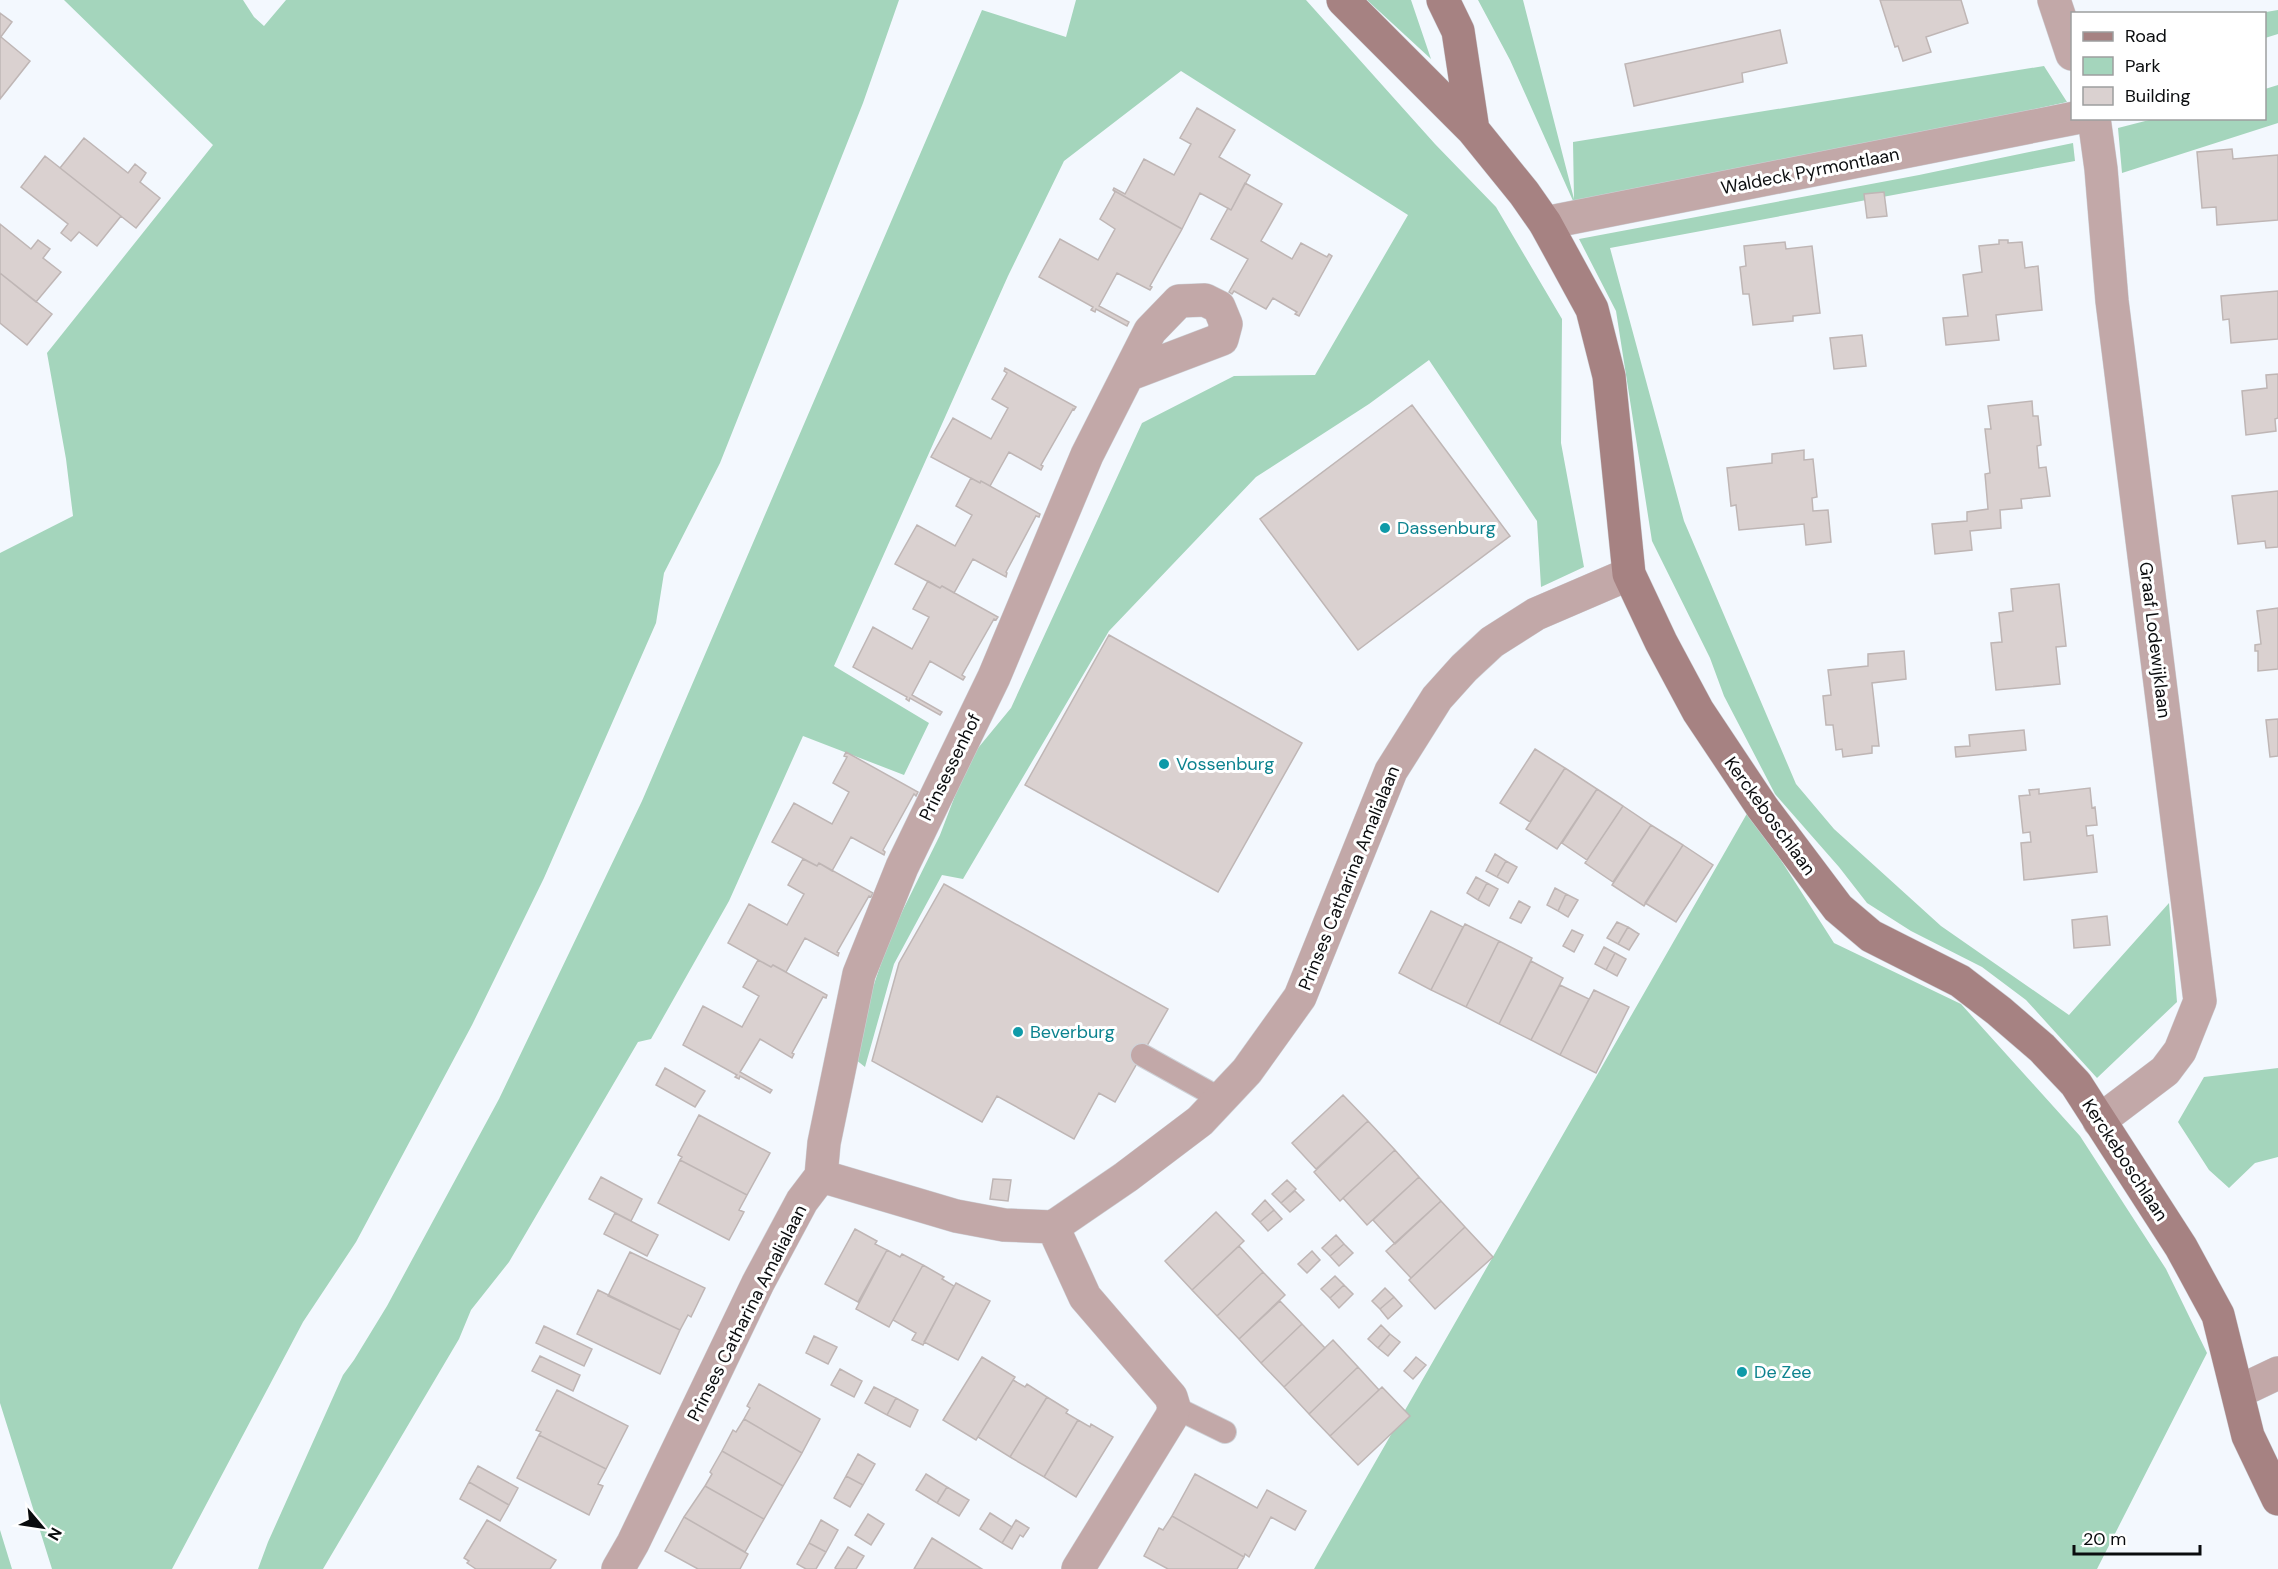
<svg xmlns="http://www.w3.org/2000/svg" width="2278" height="1569" viewBox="0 0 2278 1569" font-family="'DM Sans',sans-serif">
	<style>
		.green { fill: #a4d5bc }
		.building { fill: #dad1d0; stroke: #bfb6b5; stroke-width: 1.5 }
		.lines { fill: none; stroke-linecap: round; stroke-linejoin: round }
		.lane-casing { stroke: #ced2d8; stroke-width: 24 }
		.street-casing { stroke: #ced2d8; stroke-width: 34 }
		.secondary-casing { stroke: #ced2d8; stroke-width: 34 }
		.lane { stroke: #c2a8a8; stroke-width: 22 }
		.street { stroke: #c2a8a8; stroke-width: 33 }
		.secondary { stroke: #a68282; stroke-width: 33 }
		.culture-dot { fill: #0f9aa8; stroke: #fff; stroke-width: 2 }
		.labels { text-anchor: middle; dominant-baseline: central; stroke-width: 6; stroke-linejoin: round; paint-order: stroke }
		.street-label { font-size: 18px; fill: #0a0c0e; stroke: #fff }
		.culture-label { font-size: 18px; fill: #0d838f; stroke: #fff; text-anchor: start }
	</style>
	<rect width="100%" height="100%" fill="#f3f8fe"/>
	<path class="green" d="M 64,0 L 243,0 L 254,17 L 264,26 L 286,0 L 899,0 L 863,103 L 720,463 L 664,573 L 656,623 L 544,878 L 472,1025 L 356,1242 L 303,1322 L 172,1569 L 52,1569 L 0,1403 L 0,553 L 73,516 L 66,459 L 47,353 L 213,145 Z
		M 1076,0 L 1306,0 L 1435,144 L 1496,207 L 1562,319 L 1561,443 L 1584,567 L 1541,587 L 1537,521 L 1429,360 L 1369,404 L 1256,477 L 1109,631 L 963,879 L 942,875 L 894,964 L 865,1067 L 850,1055 L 891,934 L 940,835 L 969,759 L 1011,708 L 1142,423 L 1234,376 L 1315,375 L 1408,215 L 1181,71 L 1064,161 L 1008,276 L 834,666 L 929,723 L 904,775 L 803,736 L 729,901 L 651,1039 L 638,1042 L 509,1262 L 471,1310 L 459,1339 L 323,1569 L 258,1569 L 268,1542 L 343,1375 L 354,1360 L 387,1306 L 499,1099 L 642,801 L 982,10 L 1066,37 Z
		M 1367,0 L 1411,0 L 1431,59 Z
		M 1478,0 L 1523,0 L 1574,199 L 1573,142 L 2044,66 L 2067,102 L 1907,137 L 1574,203 L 1510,60 Z
		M 2278,10 L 2278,34 L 2265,38 L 2264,14 L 2260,13 Z
		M 2278,85 L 2278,123 L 2122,173 L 2118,128 L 2153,119 L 2264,118 L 2265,89 Z
		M 2073,143 L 2075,161 L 1610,248 L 1684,521 L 1796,784 L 1834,829 L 1941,926 L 2069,1015 L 2169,903 L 2177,1002 L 2097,1078 L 2026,1000 L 1982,967 L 1911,931 L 1867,903 L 1839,867 L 1775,794 L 1724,696 L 1710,658 L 1652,541 L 1616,311 L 1579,239 L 1919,175 Z
		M 1749,810 L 1834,943 L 1961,1004 L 2080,1136 L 2166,1269 L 2207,1353 L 2097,1569 L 1314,1569 Z
		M 2278,1068 L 2278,1157 L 2255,1163 L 2229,1188 L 2209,1170 L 2178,1122 L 2204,1077 Z
		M 0,1530 L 12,1569 L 0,1569 Z"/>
	<path class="building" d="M 1880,0 L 1961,0 L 1968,23 L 1926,37 L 1931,52 L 1903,61 L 1898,46 L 1895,47 Z
		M 0,13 L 12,22 L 0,38 Z
		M 1780,30 L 1787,63 L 1742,73 L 1743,82 L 1634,106 L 1625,64 Z
		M 1,37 L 30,61 L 0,99 L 0,38 Z
		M 1197,108 L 1235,130 L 1219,157 L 1250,175 L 1231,210 L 1200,193 L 1182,229 L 1113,190 L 1114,188 L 1125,194 L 1144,159 L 1174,175 L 1191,144 L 1180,138 Z
		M 84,138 L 128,173 L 135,164 L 146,173 L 140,182 L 160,198 L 136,228 L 60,168 Z
		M 2232,149 L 2233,159 L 2278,155 L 2278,220 L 2217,225 L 2216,207 L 2202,208 L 2197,152 Z
		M 45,156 L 121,216 L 97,246 L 79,232 L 71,241 L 61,233 L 68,224 L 21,187 Z
		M 1245,183 L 1282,204 L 1261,241 L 1292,259 L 1301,243 L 1327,257 L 1329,254 L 1332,256 L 1299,316 L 1295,314 L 1297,312 L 1273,298 L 1266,309 L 1234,291 L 1232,294 L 1229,292 L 1248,259 L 1211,239 L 1228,208 L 1231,210 Z
		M 1113,190 L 1182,229 L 1150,286 L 1152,287 L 1150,290 L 1117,273 L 1099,306 L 1129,322 L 1127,326 L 1096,309 L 1095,312 L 1091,310 L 1093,307 L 1039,277 L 1060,239 L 1098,260 L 1115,229 L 1100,219 L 1115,192 Z
		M 1884,192 L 1887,216 L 1867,218 L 1864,194 Z
		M 0,224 L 31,249 L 38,240 L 50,249 L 43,258 L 61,272 L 36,302 L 0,273 Z
		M 1999,240 L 2008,240 L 2008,243 L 2022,242 L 2025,268 L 2038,266 L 2042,310 L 1996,315 L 1999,340 L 1946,345 L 1943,318 L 1968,316 L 1963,275 L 1982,272 L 1979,246 L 1999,244 Z
		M 1785,242 L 1786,249 L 1812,246 L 1820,313 L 1793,316 L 1793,321 L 1753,325 L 1749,294 L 1743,294 L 1740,267 L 1746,266 L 1744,246 Z
		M 0,273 L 52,314 L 27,345 L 0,323 Z
		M 2278,291 L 2278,339 L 2231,343 L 2229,319 L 2223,320 L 2221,296 Z
		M 1862,335 L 1866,366 L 1834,369 L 1830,338 Z
		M 1005,368 L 1076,407 L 1074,410 L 1073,409 L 1041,465 L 1043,466 L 1041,470 L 1009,452 L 990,486 L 981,481 L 980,483 L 931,457 L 953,418 L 991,439 L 1008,408 L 992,399 L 1007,373 L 1004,371 Z
		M 2278,374 L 2278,418 L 2275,419 L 2276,431 L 2246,435 L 2242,391 L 2267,388 L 2266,375 Z
		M 2032,401 L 2033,416 L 2038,416 L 2041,445 L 2037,446 L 2039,468 L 2046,467 L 2050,496 L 2021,499 L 2022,508 L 2000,510 L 2001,528 L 1970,531 L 1972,550 L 1935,554 L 1932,524 L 1967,521 L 1967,512 L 1988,509 L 1985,474 L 1990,473 L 1985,429 L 1991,429 L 1988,406 Z
		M 1412,405 L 1510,536 L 1358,650 L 1260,519 Z
		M 1804,450 L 1804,460 L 1813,459 L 1817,497 L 1812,498 L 1813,511 L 1828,510 L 1831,542 L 1806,545 L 1804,524 L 1739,530 L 1736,505 L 1731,506 L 1727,468 L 1772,463 L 1772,454 Z
		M 971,478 L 980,483 L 981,481 L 1040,514 L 1039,517 L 1036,516 L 1006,572 L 1007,573 L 1006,577 L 973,559 L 954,593 L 942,586 L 940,588 L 895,564 L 917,525 L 955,546 L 972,515 L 956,506 Z
		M 2278,491 L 2278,547 L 2266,548 L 2265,541 L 2238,544 L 2232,496 Z
		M 928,581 L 940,588 L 942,586 L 998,617 L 996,620 L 994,619 L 962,675 L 965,677 L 963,680 L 930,661 L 912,695 L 942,712 L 940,715 L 910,698 L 909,701 L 906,699 L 907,697 L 853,667 L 873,627 L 912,649 L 929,617 L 913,609 Z
		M 2059,584 L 2066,646 L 2056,647 L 2060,684 L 1996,690 L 1991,643 L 2002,642 L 1999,613 L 2013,611 L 2011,589 Z
		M 2278,608 L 2278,669 L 2258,671 L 2258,651 L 2255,651 L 2255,645 L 2261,644 L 2257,611 Z
		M 1109,635 L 1302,743 L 1218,892 L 1025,785 Z
		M 1904,651 L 1906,679 L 1872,683 L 1879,746 L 1872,746 L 1872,753 L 1843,757 L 1842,749 L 1836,750 L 1833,725 L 1826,725 L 1823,696 L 1831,695 L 1828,670 L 1868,666 L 1868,654 Z
		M 2278,719 L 2278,756 L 2270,757 L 2266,720 Z
		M 2024,730 L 2026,750 L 1956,757 L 1955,747 L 1970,746 L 1969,735 Z
		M 1535,749 L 1565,768 L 1530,822 L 1500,803 Z
		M 846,752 L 918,792 L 916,796 L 914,794 L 883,850 L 885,852 L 884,855 L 851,837 L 832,871 L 819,863 L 817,866 L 772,842 L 794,803 L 832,824 L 849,792 L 833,783 L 847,757 L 844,756 Z
		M 1565,768 L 1597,789 L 1557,849 L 1526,829 Z
		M 2090,788 L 2092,808 L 2095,807 L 2097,825 L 2086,826 L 2087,836 L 2093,835 L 2097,872 L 2024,880 L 2021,843 L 2031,842 L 2030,832 L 2023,833 L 2019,796 L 2030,795 L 2029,790 L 2039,789 L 2039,794 Z
		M 1597,789 L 1623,806 L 1587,860 L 1562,843 Z
		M 1623,806 L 1651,825 L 1613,882 L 1585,863 Z
		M 1651,825 L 1683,845 L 1644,906 L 1612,885 Z
		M 1683,845 L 1713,865 L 1676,922 L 1645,903 Z
		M 1495,854 L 1506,861 L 1497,877 L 1486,871 Z
		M 803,859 L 817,866 L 819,863 L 873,893 L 871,897 L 869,896 L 837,952 L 839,953 L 838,956 L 805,938 L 786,972 L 773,965 L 771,967 L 728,943 L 749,904 L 787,925 L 804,894 L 788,885 Z
		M 1506,861 L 1517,867 L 1508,883 L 1497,877 Z
		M 1476,877 L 1487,883 L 1478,900 L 1467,893 Z
		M 1487,883 L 1498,889 L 1489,906 L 1478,900 Z
		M 944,884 L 1168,1009 L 1115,1102 L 1099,1093 L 1074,1139 L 997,1096 L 982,1122 L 872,1061 L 899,963 Z
		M 1555,888 L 1566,894 L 1558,911 L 1547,905 Z
		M 1566,894 L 1578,900 L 1568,917 L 1558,911 Z
		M 1519,901 L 1530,907 L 1521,923 L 1510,918 Z
		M 1431,911 L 1463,927 L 1431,990 L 1399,973 Z
		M 2107,916 L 2110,945 L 2074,948 L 2072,920 Z
		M 1617,922 L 1628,927 L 1618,944 L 1607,938 Z
		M 1465,924 L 1499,941 L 1466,1007 L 1431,990 Z
		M 1628,927 L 1639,934 L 1629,950 L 1618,944 Z
		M 1572,930 L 1583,935 L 1574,952 L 1563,946 Z
		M 1499,941 L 1532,958 L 1499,1024 L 1466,1007 Z
		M 1604,947 L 1615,953 L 1606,970 L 1595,964 Z
		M 1615,953 L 1626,959 L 1617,976 L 1606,970 Z
		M 758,960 L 771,967 L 773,965 L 827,995 L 826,998 L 823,997 L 792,1053 L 794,1054 L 792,1058 L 760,1039 L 740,1072 L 772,1090 L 770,1093 L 740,1076 L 739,1079 L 735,1077 L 737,1075 L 683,1045 L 703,1006 L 742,1027 L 759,996 L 743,987 Z
		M 1531,961 L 1563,978 L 1531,1040 L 1499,1024 Z
		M 1560,985 L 1589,999 L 1560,1055 L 1531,1040 Z
		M 1594,990 L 1629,1007 L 1596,1073 L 1560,1055 Z
		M 665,1068 L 705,1091 L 695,1107 L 656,1085 Z
		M 1343,1095 L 1368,1121 L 1316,1169 L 1292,1143 Z
		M 699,1115 L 770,1153 L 747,1195 L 680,1160 L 682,1157 L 678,1155 Z
		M 1368,1121 L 1395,1150 L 1340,1201 L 1314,1172 Z
		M 1395,1150 L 1419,1177 L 1367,1225 L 1343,1198 Z
		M 680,1160 L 747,1195 L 739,1210 L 744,1212 L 729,1240 L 658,1203 Z
		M 601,1177 L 642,1199 L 631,1221 L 589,1199 Z
		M 1419,1177 L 1441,1201 L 1395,1244 L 1373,1220 Z
		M 993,1179 L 1011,1180 L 1008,1201 L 990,1199 Z
		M 1287,1180 L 1296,1189 L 1281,1203 L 1272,1194 Z
		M 1295,1191 L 1304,1200 L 1290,1212 L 1281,1203 Z
		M 1265,1200 L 1274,1210 L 1260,1222 L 1252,1214 Z
		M 1441,1201 L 1465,1227 L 1411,1278 L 1386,1251 Z
		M 1274,1210 L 1282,1219 L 1268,1231 L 1260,1222 Z
		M 1216,1212 L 1244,1241 L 1192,1290 L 1165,1261 Z
		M 615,1213 L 658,1235 L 647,1256 L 604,1234 Z
		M 1465,1227 L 1493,1257 L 1435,1309 L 1409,1280 Z
		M 855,1229 L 877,1241 L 875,1244 L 887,1250 L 858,1302 L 825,1284 Z
		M 1336,1235 L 1344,1244 L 1330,1256 L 1322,1248 Z
		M 1344,1244 L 1353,1253 L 1339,1266 L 1330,1256 Z
		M 1239,1246 L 1263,1272 L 1217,1316 L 1192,1290 Z
		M 887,1250 L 900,1257 L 902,1254 L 923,1265 L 889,1327 L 856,1309 Z
		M 1312,1251 L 1320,1260 L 1307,1273 L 1298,1264 Z
		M 630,1252 L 705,1288 L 691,1317 L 688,1315 L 680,1330 L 608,1296 Z
		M 923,1265 L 944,1277 L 942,1279 L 954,1286 L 923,1345 L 912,1340 L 916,1333 L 893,1320 Z
		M 1263,1272 L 1285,1295 L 1239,1339 L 1217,1316 Z
		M 1335,1276 L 1344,1285 L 1330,1298 L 1321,1289 Z
		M 956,1283 L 990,1301 L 958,1360 L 924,1342 Z
		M 1344,1285 L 1353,1294 L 1339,1308 L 1330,1298 Z
		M 1385,1288 L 1394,1297 L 1380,1309 L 1372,1301 Z
		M 598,1290 L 680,1330 L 660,1374 L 577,1334 Z
		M 1394,1297 L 1402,1306 L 1388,1319 L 1380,1309 Z
		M 1280,1301 L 1302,1324 L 1261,1363 L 1239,1339 Z
		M 1302,1324 L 1325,1348 L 1284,1387 L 1261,1363 Z
		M 1381,1325 L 1390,1334 L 1378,1348 L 1368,1339 Z
		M 544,1326 L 592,1349 L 584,1366 L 536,1343 Z
		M 1390,1334 L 1400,1342 L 1388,1356 L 1378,1348 Z
		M 814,1336 L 837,1347 L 828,1364 L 806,1353 Z
		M 1333,1340 L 1358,1367 L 1309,1414 L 1284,1387 Z
		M 540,1356 L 580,1375 L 573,1391 L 532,1371 Z
		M 982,1357 L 1015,1377 L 976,1440 L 943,1420 Z
		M 1416,1357 L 1426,1365 L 1413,1379 L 1404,1371 Z
		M 1358,1367 L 1379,1390 L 1330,1436 L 1309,1414 Z
		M 840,1369 L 862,1381 L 854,1397 L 831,1385 Z
		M 1013,1380 L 1025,1387 L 1027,1384 L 1047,1397 L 1010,1457 L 978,1437 Z
		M 759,1384 L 820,1419 L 802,1453 L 744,1419 L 750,1408 L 747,1406 Z
		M 874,1387 L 896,1398 L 887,1415 L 865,1403 Z
		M 1382,1387 L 1410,1416 L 1358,1465 L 1330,1436 Z
		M 557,1390 L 628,1426 L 606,1469 L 539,1435 L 541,1432 L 536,1430 Z
		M 1047,1397 L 1068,1410 L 1066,1413 L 1078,1420 L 1044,1477 L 1010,1457 Z
		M 896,1398 L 918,1410 L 910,1427 L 887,1415 Z
		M 744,1419 L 802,1453 L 783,1486 L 722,1451 L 733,1430 L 736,1432 Z
		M 1078,1420 L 1090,1427 L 1091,1424 L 1113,1437 L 1076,1497 L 1044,1477 Z
		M 539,1435 L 606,1469 L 598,1484 L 603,1486 L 589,1515 L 517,1478 Z
		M 722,1451 L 783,1486 L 764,1519 L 705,1486 L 712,1474 L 710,1472 Z
		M 858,1454 L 875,1464 L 863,1485 L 846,1476 Z
		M 478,1466 L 518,1488 L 509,1505 L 469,1482 Z
		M 926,1474 L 947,1487 L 937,1503 L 916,1490 Z
		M 1195,1474 L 1257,1508 L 1267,1490 L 1306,1511 L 1295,1530 L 1271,1517 L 1249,1557 L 1245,1554 L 1244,1557 L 1172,1516 Z
		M 846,1476 L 863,1485 L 850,1507 L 834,1498 Z
		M 469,1482 L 509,1505 L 500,1521 L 460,1499 Z
		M 705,1486 L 764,1519 L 745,1552 L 684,1517 Z
		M 947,1487 L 969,1500 L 959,1516 L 937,1503 Z
		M 990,1513 L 1012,1527 L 1002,1543 L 980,1529 Z
		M 868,1514 L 884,1524 L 871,1545 L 855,1535 Z
		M 1172,1516 L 1244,1557 L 1237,1569 L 1168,1569 L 1144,1556 L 1159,1528 L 1163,1530 Z
		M 684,1517 L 748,1554 L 740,1569 L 698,1569 L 665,1551 Z
		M 487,1520 L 556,1560 L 550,1569 L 476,1569 L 467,1563 L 469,1561 L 464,1558 Z
		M 821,1520 L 838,1530 L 826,1552 L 809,1543 Z
		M 1016,1520 L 1029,1528 L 1023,1537 L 1020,1535 L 1012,1549 L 1002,1543 Z
		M 932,1538 L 982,1569 L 914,1569 Z
		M 809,1543 L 826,1552 L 816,1569 L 806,1569 L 797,1564 Z
		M 848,1547 L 864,1556 L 856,1569 L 837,1569 L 835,1568 Z"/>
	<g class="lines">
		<g class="lane-casing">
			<path id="lane" d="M 1142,1055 L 1221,1099
				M 1174,1407 L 1225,1432"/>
		</g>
		<g class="street-casing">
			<path id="street" d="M 2054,0 L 2072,54
				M 2094,118 L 2101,169 L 2112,301 L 2200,1001 L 2180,1051 L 2165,1071 L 2099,1121
				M 1545,223 L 2075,118
				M 821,1176 L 824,1143 L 859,974 L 902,867 L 994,677 L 1087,455 L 1150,331 L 1179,301 L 1205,300 L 1219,307 L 1226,324 L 1222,339 L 1130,374
				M 1053,1227 L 1126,1177 L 1200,1121 L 1247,1071 L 1300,997 L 1391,771 L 1437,698 L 1464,668 L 1492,642 L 1536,614 L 1629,574
				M 2238,1392 L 2278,1373
				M 618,1569 L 633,1543 L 758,1283 L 802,1201 L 821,1176 L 956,1216 L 1004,1225 L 1053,1227 L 1085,1297 L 1171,1397 L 1174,1407 L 1172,1416 L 1078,1569"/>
		</g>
		<g class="secondary-casing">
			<path id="secondary" d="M 1343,0 L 1473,130 L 1524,193 L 1545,223 L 1592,309 L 1609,376 L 1629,574 L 1661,642 L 1698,711 L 1762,807 L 1838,908 L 1871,936 L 1960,981 L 1999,1011 L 2042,1048 L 2076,1084 L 2181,1247 L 2218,1315 L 2248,1436 L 2278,1499
				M 1443,0 L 1458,31 L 1473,130"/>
		</g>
		<use href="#lane" class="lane"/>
		<use href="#street" class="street"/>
		<use href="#secondary" class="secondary"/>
	</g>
	<g class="culture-dot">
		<circle cx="1385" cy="528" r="6"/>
		<circle cx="1164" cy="764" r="6"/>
		<circle cx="1018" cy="1032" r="6"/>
		<circle cx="1742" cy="1372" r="6"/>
	</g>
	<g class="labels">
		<g class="street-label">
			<text transform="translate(1810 171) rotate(-11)">Waldeck Pyrmontlaan</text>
			<text transform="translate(2155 640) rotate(83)">Graaf Lodewijklaan</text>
			<text transform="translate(950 767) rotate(-64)">Prinsessenhof</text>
			<text transform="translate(1770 816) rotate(54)">Kerckeboschlaan</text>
			<text transform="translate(1349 878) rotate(-68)">Prinses Catharina Amalialaan</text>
			<text transform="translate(2125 1160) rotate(57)">Kerckeboschlaan</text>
			<text transform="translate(747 1313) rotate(-63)">Prinses Catharina Amalialaan</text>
		</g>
		<g class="culture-label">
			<text x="1397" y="528">Dassenburg</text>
			<text x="1176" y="764">Vossenburg</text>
			<text x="1030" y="1032">Beverburg</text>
			<text x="1754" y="1372">De Zee</text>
		</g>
	</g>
	<rect x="2071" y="12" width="195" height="108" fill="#ffffff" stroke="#9d9e9f" stroke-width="1.5"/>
	<rect x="2083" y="32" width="30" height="9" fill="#a68282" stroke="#9d9e9f" stroke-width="1.5"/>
	<text x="2125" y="42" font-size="18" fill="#0a0c0e">Road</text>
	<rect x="2083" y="57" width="30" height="18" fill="#a4d5bc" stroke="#9d9e9f" stroke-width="1.5"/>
	<text x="2125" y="72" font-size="18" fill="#0a0c0e">Park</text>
	<rect x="2083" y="87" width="30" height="18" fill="#dad1d0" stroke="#9d9e9f" stroke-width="1.5"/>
	<text x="2125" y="102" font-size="18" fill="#0a0c0e">Building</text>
	<g transform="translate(42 1527) rotate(119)" stroke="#ffffff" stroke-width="4.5" paint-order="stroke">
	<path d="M0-4.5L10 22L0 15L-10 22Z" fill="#0a0c0e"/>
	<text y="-9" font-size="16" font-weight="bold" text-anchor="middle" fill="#0a0c0e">N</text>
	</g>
	<path d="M2074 1545v9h126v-9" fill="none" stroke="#0a0c0e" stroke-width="3"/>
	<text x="2083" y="1545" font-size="18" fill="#0a0c0e" stroke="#ffffff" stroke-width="4.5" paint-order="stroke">20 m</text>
</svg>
